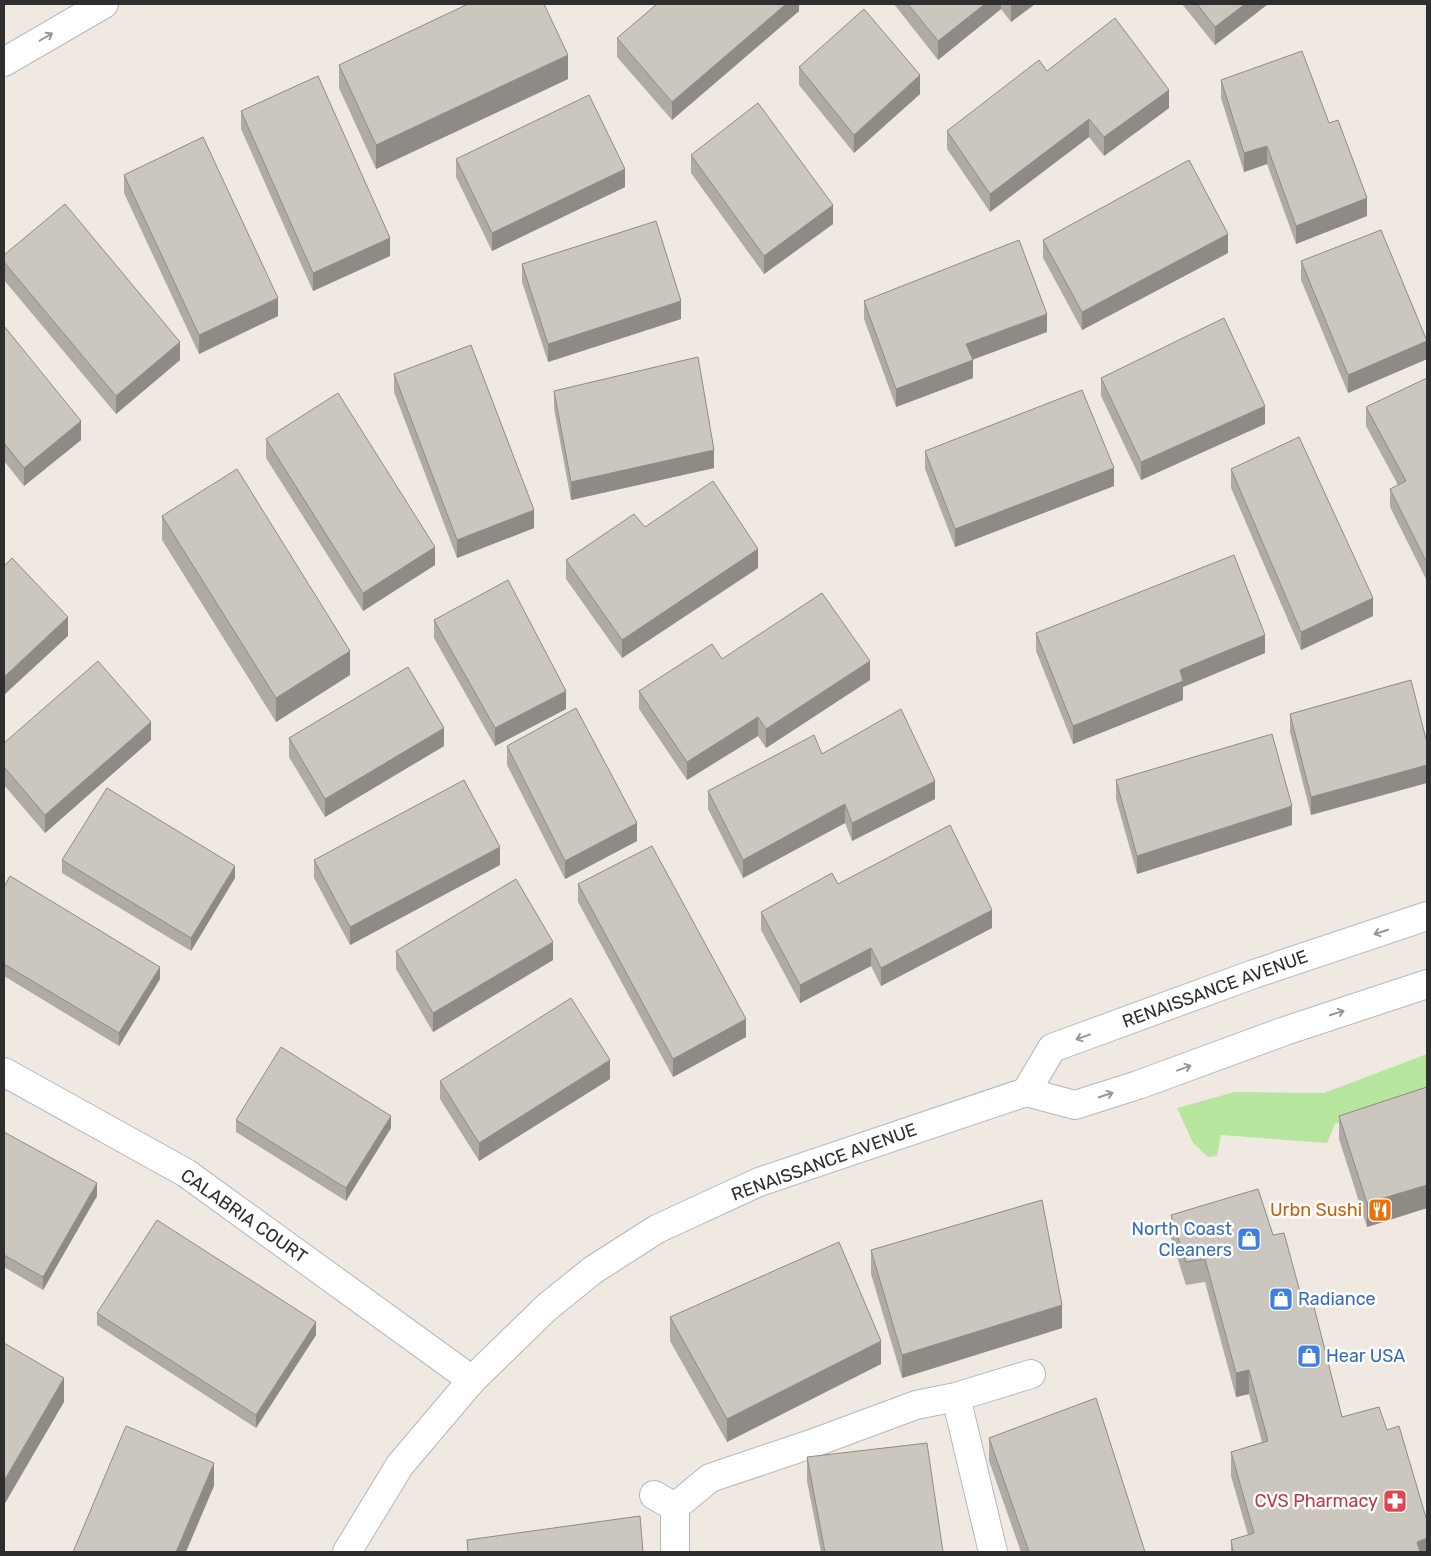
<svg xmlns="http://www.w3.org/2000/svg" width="1431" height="1556" viewBox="0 0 1431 1556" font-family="Rubik,sans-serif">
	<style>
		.green { fill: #b6e59e }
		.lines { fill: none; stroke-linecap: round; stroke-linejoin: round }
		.minor-casing { stroke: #b4b7c1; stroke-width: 30 }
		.tertiary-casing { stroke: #b4b7c1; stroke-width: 30 }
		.secondary-casing { stroke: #b4b7c1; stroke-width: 30 }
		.minor { stroke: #fff; stroke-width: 28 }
		.tertiary { stroke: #fff; stroke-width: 28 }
		.secondary { stroke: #fff; stroke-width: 28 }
		.wall { fill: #afaba4 }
		.shaded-wall { fill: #8e8b86 }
		.building { fill: #cbc7bf; stroke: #8e8b86 }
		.oneway { stroke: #969696 }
		.labels { text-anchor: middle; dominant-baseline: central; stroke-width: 5; stroke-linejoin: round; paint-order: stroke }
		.street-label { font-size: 18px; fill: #2e2e2e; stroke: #fff }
		.food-label { font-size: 18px; fill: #c56008; stroke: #fff; text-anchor: end }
		.shop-label { font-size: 18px; fill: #366cbe; stroke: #fff; text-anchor: start }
		.health-label { font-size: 18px; fill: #be3a42; stroke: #fff; text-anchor: end }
	</style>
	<rect width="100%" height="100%" fill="#efe9e1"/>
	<path class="green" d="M 1427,1054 L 1427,1097 L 1335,1124 L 1327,1143 L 1221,1135 L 1217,1156 L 1208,1157 L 1193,1143 L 1177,1108 L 1235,1092 L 1324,1093 Z"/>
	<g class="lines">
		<g class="minor-casing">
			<path id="minor" d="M 4,1072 L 186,1173 L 472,1380
				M 956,1397 L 993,1552
				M 654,1495 L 675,1507
				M 675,1507 L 710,1478 L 811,1444 L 916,1405 L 956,1397 L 1031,1374
				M 675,1507 L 675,1552"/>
		</g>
		<g class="tertiary-casing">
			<path id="tertiary" d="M 1026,1092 L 1052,1048 L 1254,974 L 1427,916
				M 347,1552 L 400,1465 L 472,1380 L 547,1307 L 593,1270 L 657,1229 L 759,1182 L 1026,1092 L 1075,1105 L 1138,1085 L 1285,1031 L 1427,984"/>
		</g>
		<g class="secondary-casing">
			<path id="secondary" d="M 4,62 L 104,4"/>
		</g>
		<use href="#minor" class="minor"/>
		<use href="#tertiary" class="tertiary"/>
		<use href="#secondary" class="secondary"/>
	</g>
	<path class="wall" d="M 799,4 L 799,11 L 672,120 L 617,57 L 617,38 Z
		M 894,4 L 1035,4 L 1011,22 L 1001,9 L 938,60 Z
		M 1182,4 L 1268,4 L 1215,45 Z
		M 339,65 L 568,79 L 376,169 L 339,88 Z
		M 799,67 L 920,94 L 854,153 L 799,85 Z
		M 1047,71 L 1169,108 L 1104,156 L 1089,137 L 990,212 L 947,149 L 947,131 Z
		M 1221,80 L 1329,123 L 1367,216 L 1296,244 L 1267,164 L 1244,172 L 1221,98 Z
		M 241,111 L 390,256 L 313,291 L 241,129 Z
		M 691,155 L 833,224 L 764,274 L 691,173 Z
		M 456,159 L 625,187 L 492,251 L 456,177 Z
		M 124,175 L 278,316 L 199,354 L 124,193 Z
		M 1043,240 L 1228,253 L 1082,330 L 1043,258 Z
		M 4,255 L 180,360 L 116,414 L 4,280 Z
		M 1301,261 L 1427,359 L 1348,393 L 1301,280 Z
		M 522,264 L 681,319 L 548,362 L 522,282 Z
		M 864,301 L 1047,332 L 972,360 L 973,378 L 896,407 L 864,319 Z
		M 4,326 L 81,440 L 24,486 L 4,461 Z
		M 394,374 L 534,528 L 457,558 L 394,392 Z
		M 1101,378 L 1265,424 L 1141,480 L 1101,396 Z
		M 1427,378 L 1427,581 L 1390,507 L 1390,489 L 1398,485 L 1366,426 L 1366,407 Z
		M 554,391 L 714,468 L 571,500 L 554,409 Z
		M 266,439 L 435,565 L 363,611 L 266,458 Z
		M 925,451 L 1114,486 L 955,547 L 925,469 Z
		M 1231,469 L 1373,616 L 1301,650 L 1231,488 Z
		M 162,516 L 350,675 L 276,722 L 162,540 Z
		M 645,527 L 758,568 L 622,658 L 566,579 L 566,560 Z
		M 434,620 L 566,709 L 495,746 L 434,638 Z
		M 1036,633 L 1265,653 L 1183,687 L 1183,700 L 1073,744 L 1036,651 Z
		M 722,659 L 870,680 L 766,748 L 758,736 L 687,780 L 639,709 L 639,691 Z
		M 1411,680 L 1311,815 L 1290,732 L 1290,714 Z
		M 289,738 L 444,746 L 325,817 L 289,757 Z
		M 151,740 L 45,833 L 4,785 L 4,743 Z
		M 507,746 L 637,841 L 565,879 L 507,765 Z
		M 822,754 L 935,799 L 852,841 L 845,823 L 743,878 L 708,809 L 708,791 Z
		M 1116,780 L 1292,825 L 1137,874 L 1116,799 Z
		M 62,860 L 235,878 L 191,951 L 62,873 Z
		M 314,860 L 500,865 L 350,945 L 314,878 Z
		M 578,884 L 746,1037 L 673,1077 L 578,902 Z
		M 838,884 L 992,928 L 881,986 L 871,966 L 800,1003 L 761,930 L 761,912 Z
		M 4,887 L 160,979 L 119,1046 L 4,976 Z
		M 396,951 L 553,960 L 433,1032 L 396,969 Z
		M 610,1079 L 479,1161 L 440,1099 L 440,1081 Z
		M 1427,1087 L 1427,1208 L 1367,1227 L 1339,1139 L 1339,1116 Z
		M 236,1120 L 391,1128 L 346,1201 L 236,1132 Z
		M 4,1132 L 97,1196 L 43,1290 L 4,1267 Z
		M 1171,1215 L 1273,1235 L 1303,1303 L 1342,1417 L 1427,1552 L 1231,1552 L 1231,1540 L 1248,1535 L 1231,1476 L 1231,1452 L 1262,1442 L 1249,1394 L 1236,1397 L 1205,1282 L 1186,1285 L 1171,1238 Z
		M 871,1250 L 1062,1328 L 902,1378 L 871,1274 Z
		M 97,1313 L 316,1335 L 256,1428 L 97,1325 Z
		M 670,1317 L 881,1364 L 727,1442 L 670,1341 Z
		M 989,1438 L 1145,1552 L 1021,1552 L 989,1461 Z
		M 807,1457 L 943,1552 L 821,1552 L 807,1481 Z"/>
	<path class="shaded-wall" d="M 786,4 L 799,4 L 799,11 L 672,120 L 672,102 Z
		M 985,4 L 1001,4 L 1001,9 L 938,60 L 938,41 Z
		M 1011,4 L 1035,4 L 1011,22 Z
		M 1245,4 L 1268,4 L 1215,45 L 1215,27 Z
		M 568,55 L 568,79 L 376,169 L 376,145 Z
		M 920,75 L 920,94 L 854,153 L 854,135 Z
		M 1169,90 L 1169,108 L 1104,156 L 1104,137 Z
		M 1089,119 L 1089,137 L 990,212 L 990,194 Z
		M 1267,146 L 1267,164 L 1244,172 L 1244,153 Z
		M 625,169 L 625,187 L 492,251 L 492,233 Z
		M 1367,198 L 1367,216 L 1296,244 L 1296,226 Z
		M 833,205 L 833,224 L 764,274 L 764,256 Z
		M 1228,234 L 1228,253 L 1082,330 L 1082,312 Z
		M 390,238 L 390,256 L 313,291 L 313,273 Z
		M 278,298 L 278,316 L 199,354 L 199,335 Z
		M 681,301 L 681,319 L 548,362 L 548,344 Z
		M 1047,314 L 1047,332 L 966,362 L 966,344 Z
		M 1427,341 L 1427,359 L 1348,393 L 1348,375 Z
		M 180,342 L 180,360 L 116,414 L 116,396 Z
		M 973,360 L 973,378 L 896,407 L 896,389 Z
		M 1265,406 L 1265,424 L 1141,480 L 1141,462 Z
		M 81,421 L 81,440 L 24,486 L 24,468 Z
		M 714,450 L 714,468 L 571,500 L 571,482 Z
		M 1114,468 L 1114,486 L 955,547 L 955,529 Z
		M 534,510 L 534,528 L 457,558 L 457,540 Z
		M 435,547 L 435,565 L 363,611 L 363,593 Z
		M 758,549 L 758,568 L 622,658 L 622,640 Z
		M 1373,598 L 1373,616 L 1301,650 L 1301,632 Z
		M 68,617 L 68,636 L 4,695 L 4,677 Z
		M 1265,635 L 1265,653 L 1183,687 L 1183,700 L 1073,744 L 1073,726 L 1180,670 Z
		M 350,651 L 350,675 L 276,722 L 276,698 Z
		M 870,661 L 870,680 L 766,748 L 766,729 Z
		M 566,691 L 566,709 L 495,746 L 495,728 Z
		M 758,717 L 758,736 L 687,780 L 687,762 Z
		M 151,722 L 151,740 L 45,833 L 45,815 Z
		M 444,728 L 444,746 L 325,817 L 325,799 Z
		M 1427,765 L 1427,783 L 1311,815 L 1311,797 Z
		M 935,781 L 935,799 L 852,841 L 852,823 Z
		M 845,804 L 845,823 L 743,878 L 743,860 Z
		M 1292,806 L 1292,825 L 1137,874 L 1137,856 Z
		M 637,823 L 637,841 L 565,879 L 565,861 Z
		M 500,847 L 500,865 L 350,945 L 350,927 Z
		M 235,866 L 235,878 L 191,951 L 191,938 Z
		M 992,910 L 992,928 L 881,986 L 881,968 Z
		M 553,942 L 553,960 L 433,1032 L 433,1013 Z
		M 871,948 L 871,966 L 800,1003 L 800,985 Z
		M 160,967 L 160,979 L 119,1046 L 119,1033 Z
		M 746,1019 L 746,1037 L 673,1077 L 673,1059 Z
		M 610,1060 L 610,1079 L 479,1161 L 479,1143 Z
		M 391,1116 L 391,1128 L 346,1201 L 346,1188 Z
		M 97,1183 L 97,1196 L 43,1290 L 43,1277 Z
		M 1427,1185 L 1427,1208 L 1367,1227 L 1367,1203 Z
		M 1062,1305 L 1062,1328 L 902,1378 L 902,1355 Z
		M 316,1322 L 316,1335 L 256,1428 L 256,1415 Z
		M 881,1341 L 881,1364 L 727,1442 L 727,1419 Z
		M 1249,1370 L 1249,1394 L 1236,1397 L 1236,1373 Z
		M 64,1378 L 64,1402 L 4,1505 L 4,1481 Z
		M 214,1463 L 214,1486 L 186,1552 L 176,1552 Z
		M 1427,1538 L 1427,1552 L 1417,1552 L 1417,1542 Z"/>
	<path class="building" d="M 468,4 L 544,4 L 568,55 L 376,145 L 339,65 Z
		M 657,4 L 786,4 L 672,102 L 617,38 Z
		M 908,4 L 985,4 L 938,41 Z
		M 1197,4 L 1245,4 L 1215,27 Z
		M 864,9 L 920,75 L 854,135 L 799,67 Z
		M 1115,18 L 1169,90 L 1104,137 L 1089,119 L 990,194 L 947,131 L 1039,60 L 1047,71 Z
		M 1302,51 L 1329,123 L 1338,120 L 1367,198 L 1296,226 L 1267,146 L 1244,153 L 1221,80 Z
		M 318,76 L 390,238 L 313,273 L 241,111 Z
		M 589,95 L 625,169 L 492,233 L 456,159 Z
		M 758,103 L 833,205 L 764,256 L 691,155 Z
		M 203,137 L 278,298 L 199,335 L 124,175 Z
		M 1189,160 L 1228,234 L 1082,312 L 1043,240 Z
		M 65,204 L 180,342 L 116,396 L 4,262 L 4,255 Z
		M 656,221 L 681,301 L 548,344 L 522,264 Z
		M 1381,230 L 1427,341 L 1348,375 L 1301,261 Z
		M 1019,240 L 1047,314 L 966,344 L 973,360 L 896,389 L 864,301 Z
		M 1224,318 L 1265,406 L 1141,462 L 1101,378 Z
		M 4,326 L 81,421 L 24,468 L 4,443 Z
		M 471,345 L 534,510 L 457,540 L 394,374 Z
		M 698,357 L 714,450 L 571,482 L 554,391 Z
		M 1427,378 L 1427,563 L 1390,489 L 1406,481 L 1366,407 Z
		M 1082,390 L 1114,468 L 955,529 L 925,451 Z
		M 338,393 L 435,547 L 363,593 L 266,439 Z
		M 1299,437 L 1373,598 L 1301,632 L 1231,469 Z
		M 237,469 L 350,651 L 276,698 L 162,516 Z
		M 713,481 L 758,549 L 622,640 L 566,560 L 634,514 L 645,527 Z
		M 1234,555 L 1265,635 L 1180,670 L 1183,681 L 1073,726 L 1036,633 Z
		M 12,558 L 68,617 L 4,677 L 4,566 Z
		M 508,580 L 566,691 L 495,728 L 434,620 Z
		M 822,593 L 870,661 L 766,729 L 758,717 L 687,762 L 639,691 L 712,644 L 722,659 Z
		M 98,661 L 151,722 L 45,815 L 4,767 L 4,743 Z
		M 408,667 L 444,728 L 325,799 L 289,738 Z
		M 1411,680 L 1427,743 L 1427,765 L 1311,797 L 1290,714 Z
		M 576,708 L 637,823 L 565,861 L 507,746 Z
		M 901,709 L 935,781 L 852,823 L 845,804 L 743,860 L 708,791 L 814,735 L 822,754 Z
		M 1272,734 L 1292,806 L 1137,856 L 1116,780 Z
		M 464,780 L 500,847 L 350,927 L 314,860 Z
		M 107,788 L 235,866 L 191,938 L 62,860 Z
		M 950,825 L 992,910 L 881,968 L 871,948 L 800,985 L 761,912 L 832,873 L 838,884 Z
		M 652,846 L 746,1019 L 673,1059 L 578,884 Z
		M 10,876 L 160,967 L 119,1033 L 4,964 L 4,887 Z
		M 516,879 L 553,942 L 433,1013 L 396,951 Z
		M 571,998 L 610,1060 L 479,1143 L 440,1081 Z
		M 281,1047 L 391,1116 L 346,1188 L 236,1120 Z
		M 1427,1087 L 1427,1185 L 1367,1203 L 1339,1116 Z
		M 4,1132 L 97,1183 L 43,1277 L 4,1255 Z
		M 1258,1189 L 1273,1235 L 1284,1233 L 1303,1303 L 1312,1299 L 1342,1417 L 1379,1407 L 1387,1430 L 1399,1426 L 1427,1521 L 1427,1538 L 1417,1542 L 1420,1552 L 1233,1552 L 1231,1540 L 1254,1533 L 1231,1452 L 1268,1441 L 1249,1370 L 1236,1373 L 1205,1259 L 1186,1262 L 1171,1215 Z
		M 1042,1200 L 1062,1305 L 902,1355 L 871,1250 Z
		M 157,1220 L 316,1322 L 256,1415 L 97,1313 Z
		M 839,1242 L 881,1341 L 727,1419 L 670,1317 Z
		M 4,1343 L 64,1378 L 4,1481 Z
		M 1096,1398 L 1145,1552 L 1029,1552 L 989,1438 Z
		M 126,1426 L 214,1463 L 176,1552 L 73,1552 Z
		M 927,1443 L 943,1552 L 825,1552 L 807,1457 Z
		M 640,1516 L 643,1552 L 468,1552 L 467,1540 Z"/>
	<defs><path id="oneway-shaft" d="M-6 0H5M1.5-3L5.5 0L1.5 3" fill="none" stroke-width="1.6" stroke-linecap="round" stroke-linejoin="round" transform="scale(1.25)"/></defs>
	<g class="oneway">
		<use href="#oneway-shaft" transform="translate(46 37) rotate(-30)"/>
		<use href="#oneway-shaft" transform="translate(1381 932) rotate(162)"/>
		<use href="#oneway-shaft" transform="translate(1337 1013) rotate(-18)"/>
		<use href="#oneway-shaft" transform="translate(1083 1037) rotate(160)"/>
		<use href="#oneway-shaft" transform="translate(1184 1068) rotate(-20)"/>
		<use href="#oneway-shaft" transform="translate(1106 1095) rotate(-18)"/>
	</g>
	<defs>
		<g id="restaurant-square" transform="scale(1.25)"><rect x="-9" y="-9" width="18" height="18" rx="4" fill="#e8710a" stroke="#fff"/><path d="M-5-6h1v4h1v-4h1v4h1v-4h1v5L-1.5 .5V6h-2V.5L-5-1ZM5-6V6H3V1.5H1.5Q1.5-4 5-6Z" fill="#fff"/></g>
		<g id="shop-square" transform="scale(1.25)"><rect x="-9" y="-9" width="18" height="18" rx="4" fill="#3f7fe0" stroke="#fff"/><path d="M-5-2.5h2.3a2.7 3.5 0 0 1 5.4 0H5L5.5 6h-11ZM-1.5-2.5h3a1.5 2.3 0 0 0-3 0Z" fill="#fff"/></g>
		<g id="pharmacy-square" transform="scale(1.25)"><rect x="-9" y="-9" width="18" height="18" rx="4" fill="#e0444e" stroke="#fff"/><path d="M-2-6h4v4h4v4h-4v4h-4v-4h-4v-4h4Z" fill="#fff"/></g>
	</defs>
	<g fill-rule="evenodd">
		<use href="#restaurant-square" x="1380" y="1210"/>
		<use href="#shop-square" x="1249" y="1239"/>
		<use href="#shop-square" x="1281" y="1299"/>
		<use href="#shop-square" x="1309" y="1356"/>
		<use href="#pharmacy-square" x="1395" y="1501"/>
	</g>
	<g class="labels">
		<g class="street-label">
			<text transform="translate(1215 989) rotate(-20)">RENAISSANCE AVENUE</text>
			<text transform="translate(824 1162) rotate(-20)">RENAISSANCE AVENUE</text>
			<text transform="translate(244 1216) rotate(35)">CALABRIA COURT</text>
		</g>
		<g class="food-label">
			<text x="1362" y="1210">Urbn Sushi</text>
		</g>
		<g class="shop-label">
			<text x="1232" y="1229" text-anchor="end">North Coast<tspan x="1232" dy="21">Cleaners</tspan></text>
			<text x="1298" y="1299">Radiance</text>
			<text x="1326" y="1356">Hear USA</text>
		</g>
		<g class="health-label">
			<text x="1378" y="1501">CVS Pharmacy</text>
		</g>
	</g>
	<rect width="1431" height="1556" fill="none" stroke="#2e2e2e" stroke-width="10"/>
</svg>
